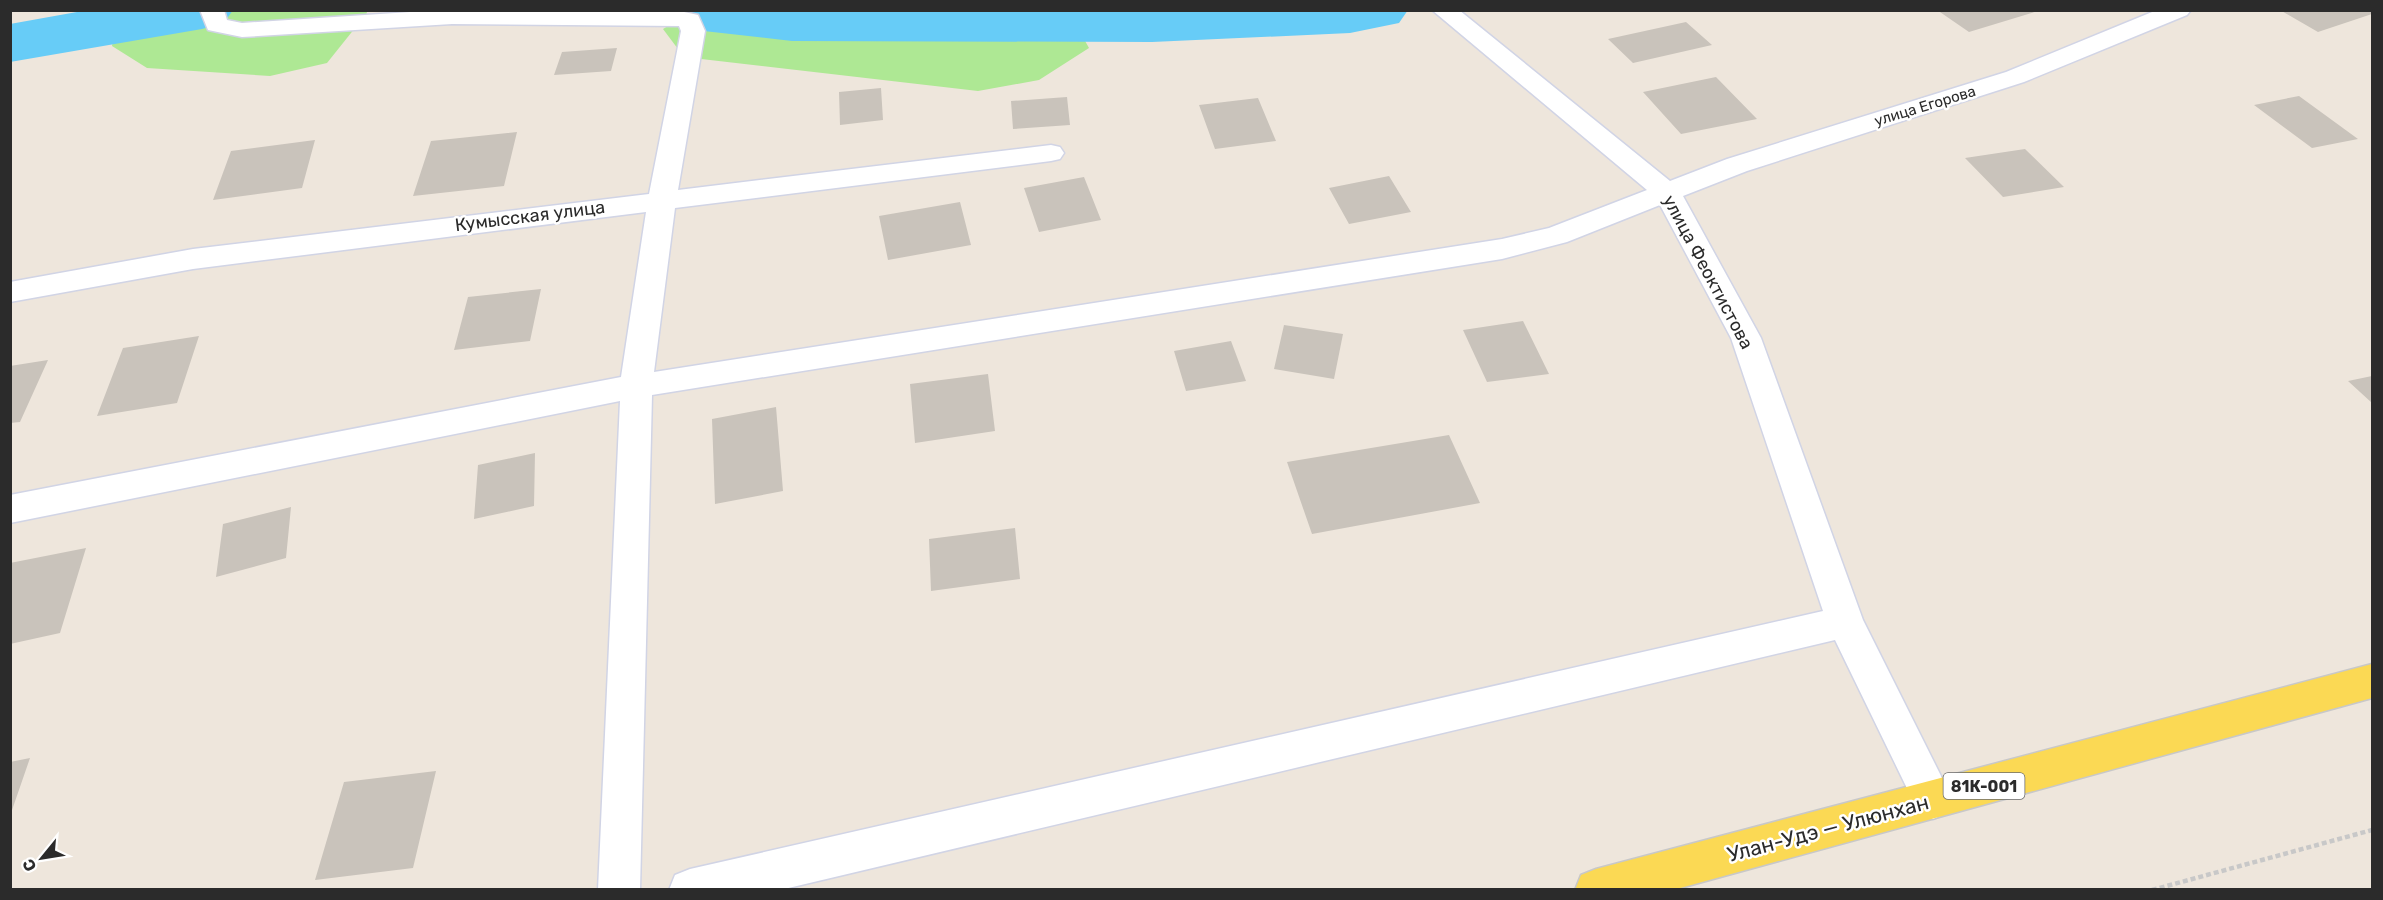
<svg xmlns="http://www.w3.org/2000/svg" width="2383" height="900" viewBox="0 0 2383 900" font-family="Rubik,sans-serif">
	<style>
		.green { fill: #aee894 }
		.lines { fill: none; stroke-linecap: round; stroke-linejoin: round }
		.river { fill: #67ccf7; fill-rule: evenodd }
		.building { fill: #c9c3bb }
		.minor-casing { stroke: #d1d4e5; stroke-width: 3 }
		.primary-casing { stroke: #c8c8c8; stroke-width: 3 }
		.path { stroke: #c8c8c8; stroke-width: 4.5; stroke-dasharray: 5 3; stroke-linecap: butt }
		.minor { fill: #fff; fill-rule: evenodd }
		.primary { fill: #fbd954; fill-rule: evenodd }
		.labels { text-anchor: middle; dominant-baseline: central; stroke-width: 5; stroke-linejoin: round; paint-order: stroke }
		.far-street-label { font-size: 15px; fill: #2b2b2b; stroke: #fff }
		.shield { fill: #fff; stroke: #6b6b6b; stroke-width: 1.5 }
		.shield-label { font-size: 16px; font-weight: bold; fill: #2b2b2b }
		.street-label { font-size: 18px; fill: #2b2b2b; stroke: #fff }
		.near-street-label { font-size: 21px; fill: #2b2b2b; stroke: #fff }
	</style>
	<rect width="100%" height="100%" fill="#eee6dc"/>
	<path class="green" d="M 366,10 L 367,13 L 327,63 L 270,76 L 147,68 L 112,46 L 118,12 L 117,11 Z
		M 970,10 L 1074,21 L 1089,48 L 1039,80 L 978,91 L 684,57 L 663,29 L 693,11 Z"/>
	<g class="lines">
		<path class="river" d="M 88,10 L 233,10 L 224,23 L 202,29 L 10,62 L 10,24 Z
			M 655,10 L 1408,10 L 1399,23 L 1350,33 L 1152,42 L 792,41 L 686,29 L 664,23 Z"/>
	</g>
	<path class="building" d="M 1937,10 L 2038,10 L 2038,11 L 1969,32 Z
		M 2280,10 L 2370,10 L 2372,14 L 2318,32 Z
		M 1686,22 L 1712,45 L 1633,63 L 1608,39 Z
		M 617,48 L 611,71 L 554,75 L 562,52 Z
		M 1716,77 L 1757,119 L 1681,134 L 1643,92 Z
		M 881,88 L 883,120 L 840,125 L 839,92 Z
		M 2299,96 L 2358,139 L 2312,148 L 2254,105 Z
		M 1067,97 L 1070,125 L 1013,129 L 1011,101 Z
		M 1258,98 L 1276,141 L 1215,149 L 1199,105 Z
		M 517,132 L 504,186 L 413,196 L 431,141 Z
		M 315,140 L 302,188 L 213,200 L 231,151 Z
		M 2025,149 L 2064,187 L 2003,197 L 1965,158 Z
		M 1389,176 L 1411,212 L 1349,224 L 1329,188 Z
		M 1084,177 L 1101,220 L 1039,232 L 1024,188 Z
		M 960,202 L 971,245 L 888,260 L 879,216 Z
		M 541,289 L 530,341 L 454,350 L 468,297 Z
		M 1523,321 L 1549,374 L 1487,382 L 1463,330 Z
		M 1284,325 L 1343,334 L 1334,379 L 1274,369 Z
		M 199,336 L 177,403 L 97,416 L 123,348 Z
		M 1231,341 L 1246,381 L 1186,391 L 1174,351 Z
		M 48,360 L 20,422 L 10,423 L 10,366 Z
		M 988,374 L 995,431 L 915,443 L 910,384 Z
		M 2372,376 L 2372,403 L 2348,381 Z
		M 776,407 L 783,491 L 715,504 L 712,419 Z
		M 1449,435 L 1480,503 L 1312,534 L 1287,462 Z
		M 535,453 L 534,506 L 474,519 L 478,465 Z
		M 291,507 L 286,558 L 216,577 L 223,524 Z
		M 1015,528 L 1020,579 L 931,591 L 929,539 Z
		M 86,548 L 60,633 L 10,644 L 10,563 Z
		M 30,758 L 11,813 L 10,813 L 10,762 Z
		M 436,771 L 413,868 L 315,880 L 344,782 Z"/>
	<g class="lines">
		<g class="minor-casing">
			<path id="minor" d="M 200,10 L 224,10 L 227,20 L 242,23 L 441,10 L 675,10 L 698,15 L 705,31 L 678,190 L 1051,145 L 1060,147 L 1064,153 L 1060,159 L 1051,161 L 675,208 L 654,372 L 1502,239 L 1549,228 L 1647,190 L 1432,10 L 1459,10 L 1670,181 L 1727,159 L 2006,72 L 2157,10 L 2191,10 L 2187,15 L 2024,82 L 1747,171 L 1683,196 L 1761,338 L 1863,620 L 1953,800 L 1947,813 L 1933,819 L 1919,813 L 1835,640 L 780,890 L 669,890 L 675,875 L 690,869 L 1823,611 L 1731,338 L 1660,205 L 1567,242 L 1502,259 L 652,395 L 640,890 L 598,890 L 620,401 L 10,523 L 10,495 L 621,377 L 646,212 L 193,269 L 10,302 L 10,282 L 193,249 L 649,194 L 681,31 L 679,26 L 452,24 L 242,37 L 208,30 Z"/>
		</g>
		<g class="primary-casing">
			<path id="primary" d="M 2372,664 L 2372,698 L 1673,890 L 1575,890 L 1581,875 L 1596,869 Z"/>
		</g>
		<path class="path" d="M 2152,890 L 2372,830"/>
		<use href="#minor" class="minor"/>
		<use href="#primary" class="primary"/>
	</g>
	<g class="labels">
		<g class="far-street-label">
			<text transform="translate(1925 106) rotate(-17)">улица Егорова</text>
		</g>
		<rect class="shield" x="1943.5" y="773" width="81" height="26" rx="4.5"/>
		<g class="shield-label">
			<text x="1984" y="786">81К-001</text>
		</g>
		<g class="street-label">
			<text transform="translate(530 216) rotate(-7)">Кумысская улица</text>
			<text transform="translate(1708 272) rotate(62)">улица Феоктистова</text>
		</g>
		<g class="near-street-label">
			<text transform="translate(1828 828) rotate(-15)">Улан-Удэ — Улюнхан</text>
		</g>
	</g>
	<rect width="2383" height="900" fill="none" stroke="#2b2b2b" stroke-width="24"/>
	<g transform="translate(42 858) rotate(240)" stroke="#ffffff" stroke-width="4.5" paint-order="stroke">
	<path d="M0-4.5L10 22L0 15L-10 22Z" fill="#2b2b2b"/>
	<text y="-9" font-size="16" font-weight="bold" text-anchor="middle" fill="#2b2b2b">С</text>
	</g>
</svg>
